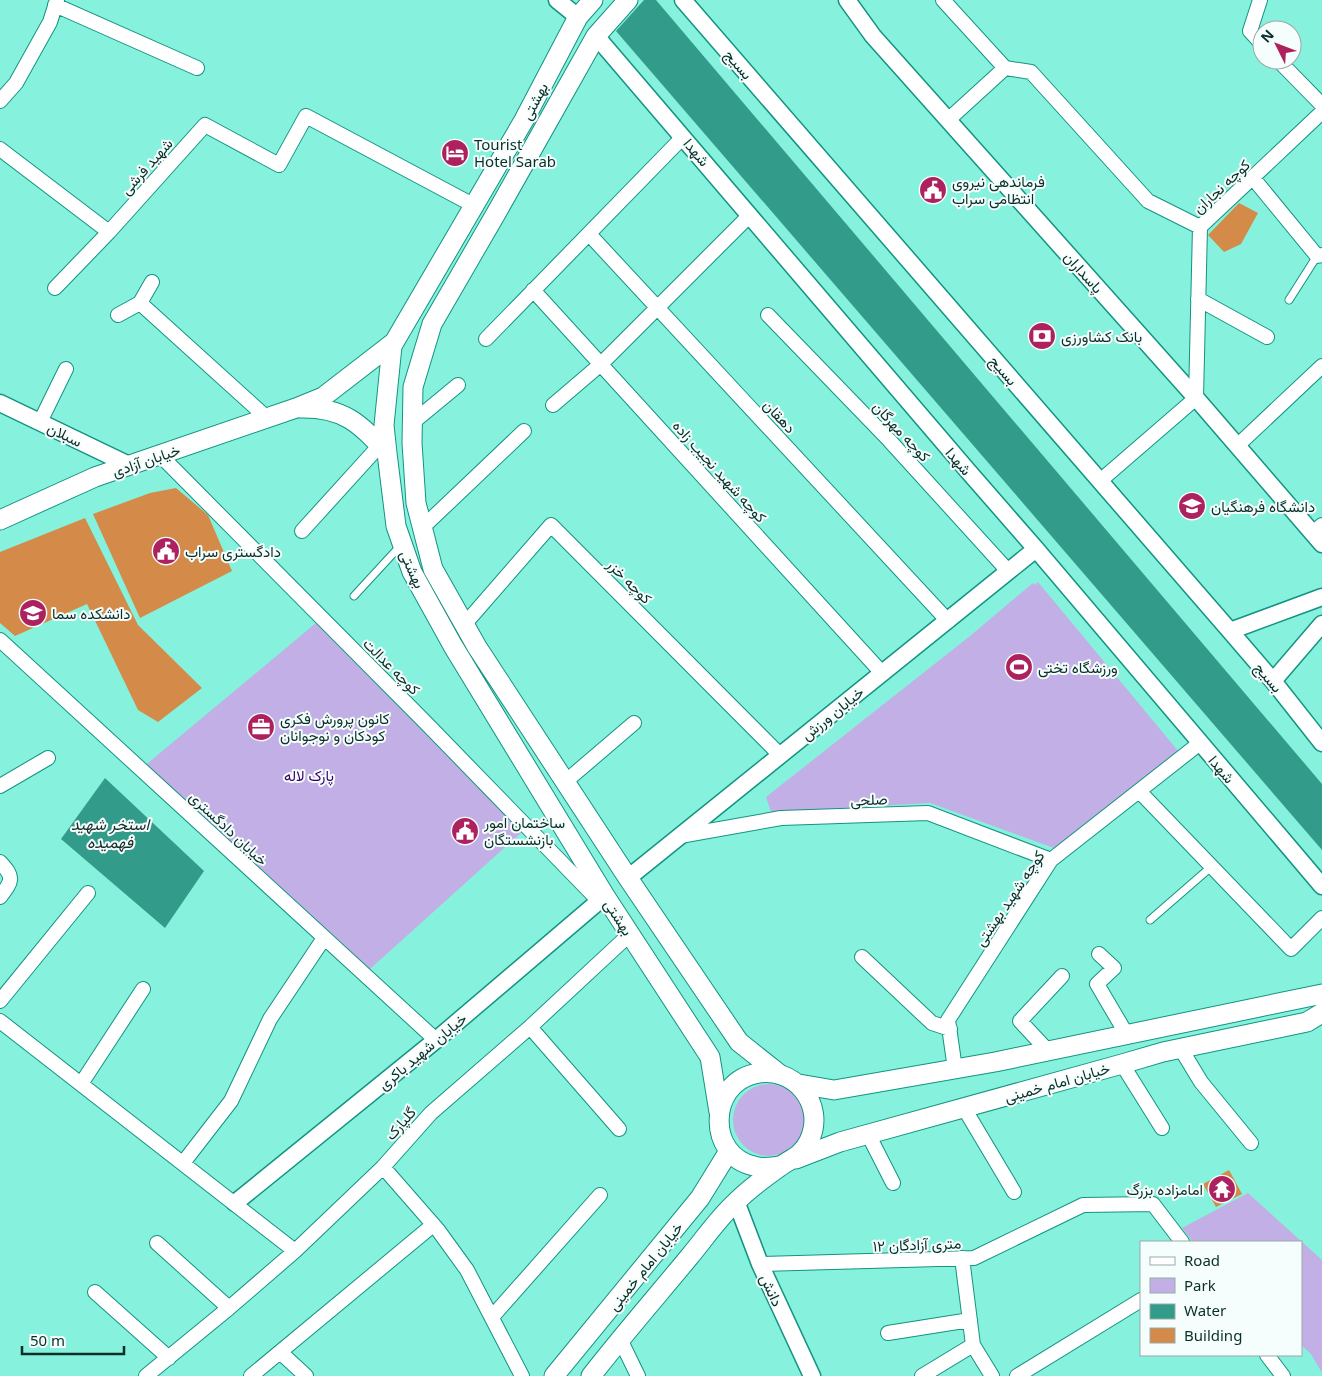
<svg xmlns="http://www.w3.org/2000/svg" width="1322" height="1376" viewBox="0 0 1322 1376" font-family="'Noto Sans',Vazirmatn,sans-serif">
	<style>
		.green { fill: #c2afe6 }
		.water { fill: #339b8a }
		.building { fill: #d48a48 }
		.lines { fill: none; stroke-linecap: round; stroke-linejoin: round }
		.service-casing { stroke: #139382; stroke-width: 9 }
		.minor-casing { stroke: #139382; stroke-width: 16 }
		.tertiary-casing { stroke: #139382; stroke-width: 19 }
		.secondary-casing { stroke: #139382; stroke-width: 21 }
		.service { stroke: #fff; stroke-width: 7 }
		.minor { stroke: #fff; stroke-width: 14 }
		.tertiary { stroke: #fff; stroke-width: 16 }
		.secondary { stroke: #fff; stroke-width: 19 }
		.labels { text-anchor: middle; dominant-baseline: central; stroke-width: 4; stroke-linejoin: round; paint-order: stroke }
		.street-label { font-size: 15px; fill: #0a2e28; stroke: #f5fefc }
		.poi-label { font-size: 15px; fill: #0a2e28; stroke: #f5fefc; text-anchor: start }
		.park-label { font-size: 15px; fill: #390168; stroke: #f5fefc }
		.water-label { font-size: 16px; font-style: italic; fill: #172e2a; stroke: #f5fefc }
	</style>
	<rect width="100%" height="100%" fill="#86f2de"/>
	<path class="green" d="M 1038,582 L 1179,752 L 1068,845 L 1054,848 L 930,803 L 771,812 L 766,797 L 970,636 L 1033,583 L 1035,585 Z
		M 316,623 L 522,832 L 360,978 L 142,768 Z
		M733 1120a36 36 0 1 1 72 0a36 36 0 1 1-72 0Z
		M 1248,1193 L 1322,1260 L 1322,1373 L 1311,1354 L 1301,1345 L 1301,1242 L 1193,1242 L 1182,1228 Z"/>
	<path class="water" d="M 644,0 L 656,0 L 1322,784 L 1322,850 L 616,31 Z
		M 105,778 L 204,871 L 165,928 L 61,839 Z"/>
	<path class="building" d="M 1239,203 L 1258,213 L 1241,244 L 1224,252 L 1208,235 Z
		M 176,488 L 208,515 L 232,571 L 140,618 L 93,514 L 150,493 Z
		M 85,518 L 138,625 L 202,688 L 158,722 L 138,710 L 87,604 L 15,636 L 0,623 L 0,552 Z
		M 1229,1170 L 1242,1194 L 1216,1207 L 1203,1184 Z"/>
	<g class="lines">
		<g class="service-casing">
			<path id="service" d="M 1289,300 L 1317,256
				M 354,596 L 401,545
				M 1150,920 L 1211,867"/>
		</g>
		<g class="minor-casing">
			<path id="minor" d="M 943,0 L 1005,68
				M 1260,0 L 1250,31 L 1262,44
				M 55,5 L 197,68
				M 1278,60 L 1322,105
				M 0,101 L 16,83 L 50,22 L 57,0
				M 948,120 L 1005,68 L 1031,72 L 1148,201 L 1200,227
				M 0,149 L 109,232
				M 1253,178 L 1317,256 L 1322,255
				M 589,234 L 948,621
				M 55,288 L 109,232 L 205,125 L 279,165 L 306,116 L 473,205
				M 533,290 L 882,673
				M 1198,299 L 1267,337
				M 140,303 L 267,418
				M 118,315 L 140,303 L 152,282
				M 768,315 L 889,440 L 1008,571
				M 486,339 L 683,137
				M 553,405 L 601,364 L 750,215
				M 40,422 L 66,369
				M 412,423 L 458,385
				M 1237,446 L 1322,366
				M 160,455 L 427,724 L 599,901
				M 1100,481 L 1196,398 L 1200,227 L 1322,112
				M 422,528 L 524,431
				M 302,531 L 380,445
				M 1313,533 L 1322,525
				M 464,625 L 551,525 L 780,755
				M 0,640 L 436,1040
				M 565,782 L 634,723
				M 0,786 L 48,758
				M 1139,791 L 1291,949 L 1322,918
				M 680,836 L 781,818 L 928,813 L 1051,860
				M 0,862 C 15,878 12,881 0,897
				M 1099,954 L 1114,968 L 1097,984 L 1127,1035
				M 862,957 L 932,1023 L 950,1029
				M 0,1001 L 88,893
				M 0,1021 L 295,1251
				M 530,1027 L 619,1129
				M 1181,1049 L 1201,1082 L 1251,1143
				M 1048,1051 L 1020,1021 L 1062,976
				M 1122,1064 L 1162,1128
				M 955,1069 L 948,1020 L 1051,860 L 1200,743
				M 81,1084 L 143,989
				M 964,1108 L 1014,1192
				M 868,1134 L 893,1183
				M 183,1163 L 231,1101 L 270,1019 L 322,941
				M 383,1167 L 438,1230 L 467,1270 L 522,1376
				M 157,1243 L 229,1308
				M 962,1258 L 973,1345 L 992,1376
				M 760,1264 L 974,1258 L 1083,1205 L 1153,1204 L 1182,1242
				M 95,1292 L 169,1358
				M 492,1317 L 600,1195
				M 888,1333 L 970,1320
				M 620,1339 L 638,1376
				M 280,1352 L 306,1376
				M 1267,1355 L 1283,1376
				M 146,1376 L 229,1308 L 295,1251 L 383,1167 L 431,1113 L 530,1027 L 630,934
				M 251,1376 L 433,1225
				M 922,1376 L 973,1345
				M 1017,1376 L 1141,1300"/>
		</g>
		<g class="tertiary-casing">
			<path id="tertiary" d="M 557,0 L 578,17
				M 683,0 L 1230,631 L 1273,681 L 1322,743
				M 847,0 L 873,36 L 1196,398 L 1322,544
				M 596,36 L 968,471 L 1036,549 L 1322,886
				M 0,403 L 129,465
				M 1230,631 L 1322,597
				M 1273,681 L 1322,624
				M 628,878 L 1036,549
				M 736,1201 L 760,1264 L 812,1376
				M 235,1203 L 436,1040 L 605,896"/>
		</g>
		<g class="secondary-casing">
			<path id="secondary" d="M 593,0 L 578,17 L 524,120 L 392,346 L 384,425 L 387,453 L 396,526 L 412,572 L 453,646 L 605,896 L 710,1057 L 719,1112
				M 628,0 L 596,36 L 498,210 L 432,324 L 413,387 L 412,443 L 416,503 L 433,569 L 477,647 L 628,878 L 739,1042 L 778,1073
				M 300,408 C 344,407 359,423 387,453
				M 0,520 L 95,477 L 296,408 L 323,397 L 393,343
				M 799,1084 L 834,1090 L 995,1062 L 1322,994
				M 796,1159 L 840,1142 L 1122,1064 L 1163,1052 L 1307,1022 L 1322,1013
				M 554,1376 L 700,1198 L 729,1151
				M 591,1376 C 623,1335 657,1296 690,1256 C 705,1238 719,1217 737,1201 C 749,1189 764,1178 778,1168 C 790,1159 802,1156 809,1141 C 827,1104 793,1064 754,1074 C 708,1085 707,1156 754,1166 C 763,1169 771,1167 780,1166"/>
		</g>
		<use href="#service" class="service"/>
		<use href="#minor" class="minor"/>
		<use href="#tertiary" class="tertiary"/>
		<use href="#secondary" class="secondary"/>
	</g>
	<defs>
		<g id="hotel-disc" transform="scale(1.4375)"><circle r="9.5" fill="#ad215e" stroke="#f5fefc"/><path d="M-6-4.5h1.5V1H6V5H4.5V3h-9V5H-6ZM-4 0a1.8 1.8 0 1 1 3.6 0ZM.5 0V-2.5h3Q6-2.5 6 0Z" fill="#fff"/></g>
		<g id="civic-disc" transform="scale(1.4375)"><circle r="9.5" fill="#ad215e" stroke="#f5fefc"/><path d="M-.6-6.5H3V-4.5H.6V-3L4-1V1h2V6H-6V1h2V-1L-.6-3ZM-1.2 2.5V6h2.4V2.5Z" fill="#fff"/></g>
		<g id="bank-disc" transform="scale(1.4375)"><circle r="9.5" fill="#ad215e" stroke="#f5fefc"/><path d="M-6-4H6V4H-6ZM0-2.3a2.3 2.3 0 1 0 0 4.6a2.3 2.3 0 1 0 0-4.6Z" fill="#fff"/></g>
		<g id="university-disc" transform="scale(1.4375)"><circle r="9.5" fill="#ad215e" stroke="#f5fefc"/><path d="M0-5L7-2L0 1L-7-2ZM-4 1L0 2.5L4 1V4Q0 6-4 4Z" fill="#fff"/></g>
		<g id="stadium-disc" transform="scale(1.4375)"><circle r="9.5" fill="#ad215e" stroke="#f5fefc"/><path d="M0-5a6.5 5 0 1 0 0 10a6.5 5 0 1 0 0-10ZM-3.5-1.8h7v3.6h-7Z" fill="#fff"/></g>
		<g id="office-disc" transform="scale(1.4375)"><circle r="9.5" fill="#ad215e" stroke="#f5fefc"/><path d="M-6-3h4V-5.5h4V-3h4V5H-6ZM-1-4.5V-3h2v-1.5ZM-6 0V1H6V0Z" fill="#fff"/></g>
		<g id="temple-disc" transform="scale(1.4375)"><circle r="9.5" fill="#ad215e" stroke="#f5fefc"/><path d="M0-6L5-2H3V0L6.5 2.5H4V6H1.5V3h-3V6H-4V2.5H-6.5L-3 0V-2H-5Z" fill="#fff"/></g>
	</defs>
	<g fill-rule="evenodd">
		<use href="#hotel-disc" x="455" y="153"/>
		<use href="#civic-disc" x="933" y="190"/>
		<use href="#bank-disc" x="1042" y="336"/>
		<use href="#university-disc" x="1192" y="506"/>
		<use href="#civic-disc" x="166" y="551"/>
		<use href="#university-disc" x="33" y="613"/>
		<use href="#stadium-disc" x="1019" y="667"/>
		<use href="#office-disc" x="261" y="727"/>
		<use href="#civic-disc" x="465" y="831"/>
		<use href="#temple-disc" x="1222" y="1189"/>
	</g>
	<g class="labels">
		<g class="street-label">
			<text transform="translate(739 64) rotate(49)">بسیج</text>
			<text transform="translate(534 101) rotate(-62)">بهشتی</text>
			<text transform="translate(697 152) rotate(50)">شهدا</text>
			<text transform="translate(146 166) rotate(-48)">شهید فرشی</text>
			<text transform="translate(1221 186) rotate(-43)">کوچه نجاران</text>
			<text transform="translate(1084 272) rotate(48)">پاسداران</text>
			<text transform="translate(1004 370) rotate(49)">بسیج</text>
			<text transform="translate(780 416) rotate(47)">دهقان</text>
			<text transform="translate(902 431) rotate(47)">کوچه مهرگان</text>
			<text transform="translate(65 434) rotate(26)">سبلان</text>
			<text transform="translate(146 460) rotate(-19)">خیابان آزادی</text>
			<text transform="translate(959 461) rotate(49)">شهدا</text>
			<text transform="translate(720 471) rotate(48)">کوچه شهید نجیب زاده</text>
			<text transform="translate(413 569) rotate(66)">بهشتی</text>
			<text transform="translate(630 581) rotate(45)">کوچه خزر</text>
			<text transform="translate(392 666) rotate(45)">کوچه عدالت</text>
			<text transform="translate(1269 677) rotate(50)">بسیج</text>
			<text transform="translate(832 713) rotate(-39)">خیابان ورزش</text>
			<text transform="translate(1222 769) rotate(50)">شهدا</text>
			<text transform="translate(869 799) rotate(-2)">صلحی</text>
			<text transform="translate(229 828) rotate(43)">خیابان دادگستری</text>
			<text transform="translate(1009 898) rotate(-56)">کوچه شهید بهشتی</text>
			<text transform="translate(619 917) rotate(57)">بهشتی</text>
			<text transform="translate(422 1051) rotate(-40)">خیابان شهید باکری</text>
			<text transform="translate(1057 1082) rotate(-16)">خیابان امام خمینی</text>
			<text transform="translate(400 1123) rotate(-49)">گلپارک</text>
			<text transform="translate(917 1244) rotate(-2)">۱۲ متری آزادگان</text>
			<text transform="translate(645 1266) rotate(-51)">خیابان امام خمینی</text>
			<text transform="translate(772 1290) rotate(65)">دانش</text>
		</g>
		<g class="poi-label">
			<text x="474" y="144">Tourist<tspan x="474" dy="17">Hotel Sarab</tspan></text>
			<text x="952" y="181">فرماندهی نیروی<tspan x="952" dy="17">انتظامی سراب</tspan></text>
			<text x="1061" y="336">بانک کشاورزی</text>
			<text x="1211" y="506">دانشگاه فرهنگیان</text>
			<text x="185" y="551">دادگستری سراب</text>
			<text x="52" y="613">دانشکده سما</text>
			<text x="1038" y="667">ورزشگاه تختی</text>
			<text x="280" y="718">کانون پرورش فکری<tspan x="280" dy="17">کودکان و نوجوانان</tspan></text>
			<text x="484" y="822">ساختمان امور<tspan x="484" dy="17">بازنشستگان</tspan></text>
			<text x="1203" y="1189" text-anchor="end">امامزاده بزرگ</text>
		</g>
		<g class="park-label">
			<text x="309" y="775">پارک لاله</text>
		</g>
		<g class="water-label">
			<text x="110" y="824">استخر شهید<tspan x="110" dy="18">فهمیده</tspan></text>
		</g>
	</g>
	<rect x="1140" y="1241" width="162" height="115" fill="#f5fefc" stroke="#97aba7"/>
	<rect x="1150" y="1257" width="25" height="8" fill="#ffffff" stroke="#97aba7"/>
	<text x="1184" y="1266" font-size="15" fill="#0a2e28">Road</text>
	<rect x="1150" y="1278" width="25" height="15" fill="#c2afe6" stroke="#97aba7"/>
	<text x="1184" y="1291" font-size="15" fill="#0a2e28">Park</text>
	<rect x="1150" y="1304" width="25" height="15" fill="#339b8a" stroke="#97aba7"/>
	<text x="1184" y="1316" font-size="15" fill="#0a2e28">Water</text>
	<rect x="1150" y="1328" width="25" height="15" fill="#d48a48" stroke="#97aba7"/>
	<text x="1184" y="1341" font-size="15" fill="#0a2e28">Building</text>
	<g transform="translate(1277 45) rotate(312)"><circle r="24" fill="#f5fefc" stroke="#97aba7"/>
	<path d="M0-4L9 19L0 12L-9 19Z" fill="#ad215e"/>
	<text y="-8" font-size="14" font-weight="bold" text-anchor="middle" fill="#0a2e28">N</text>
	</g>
	<path d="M22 1346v8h102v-8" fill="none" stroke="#0a2e28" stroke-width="2.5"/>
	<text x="30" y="1346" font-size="15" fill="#0a2e28" stroke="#f5fefc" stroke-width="4" paint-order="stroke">50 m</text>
</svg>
